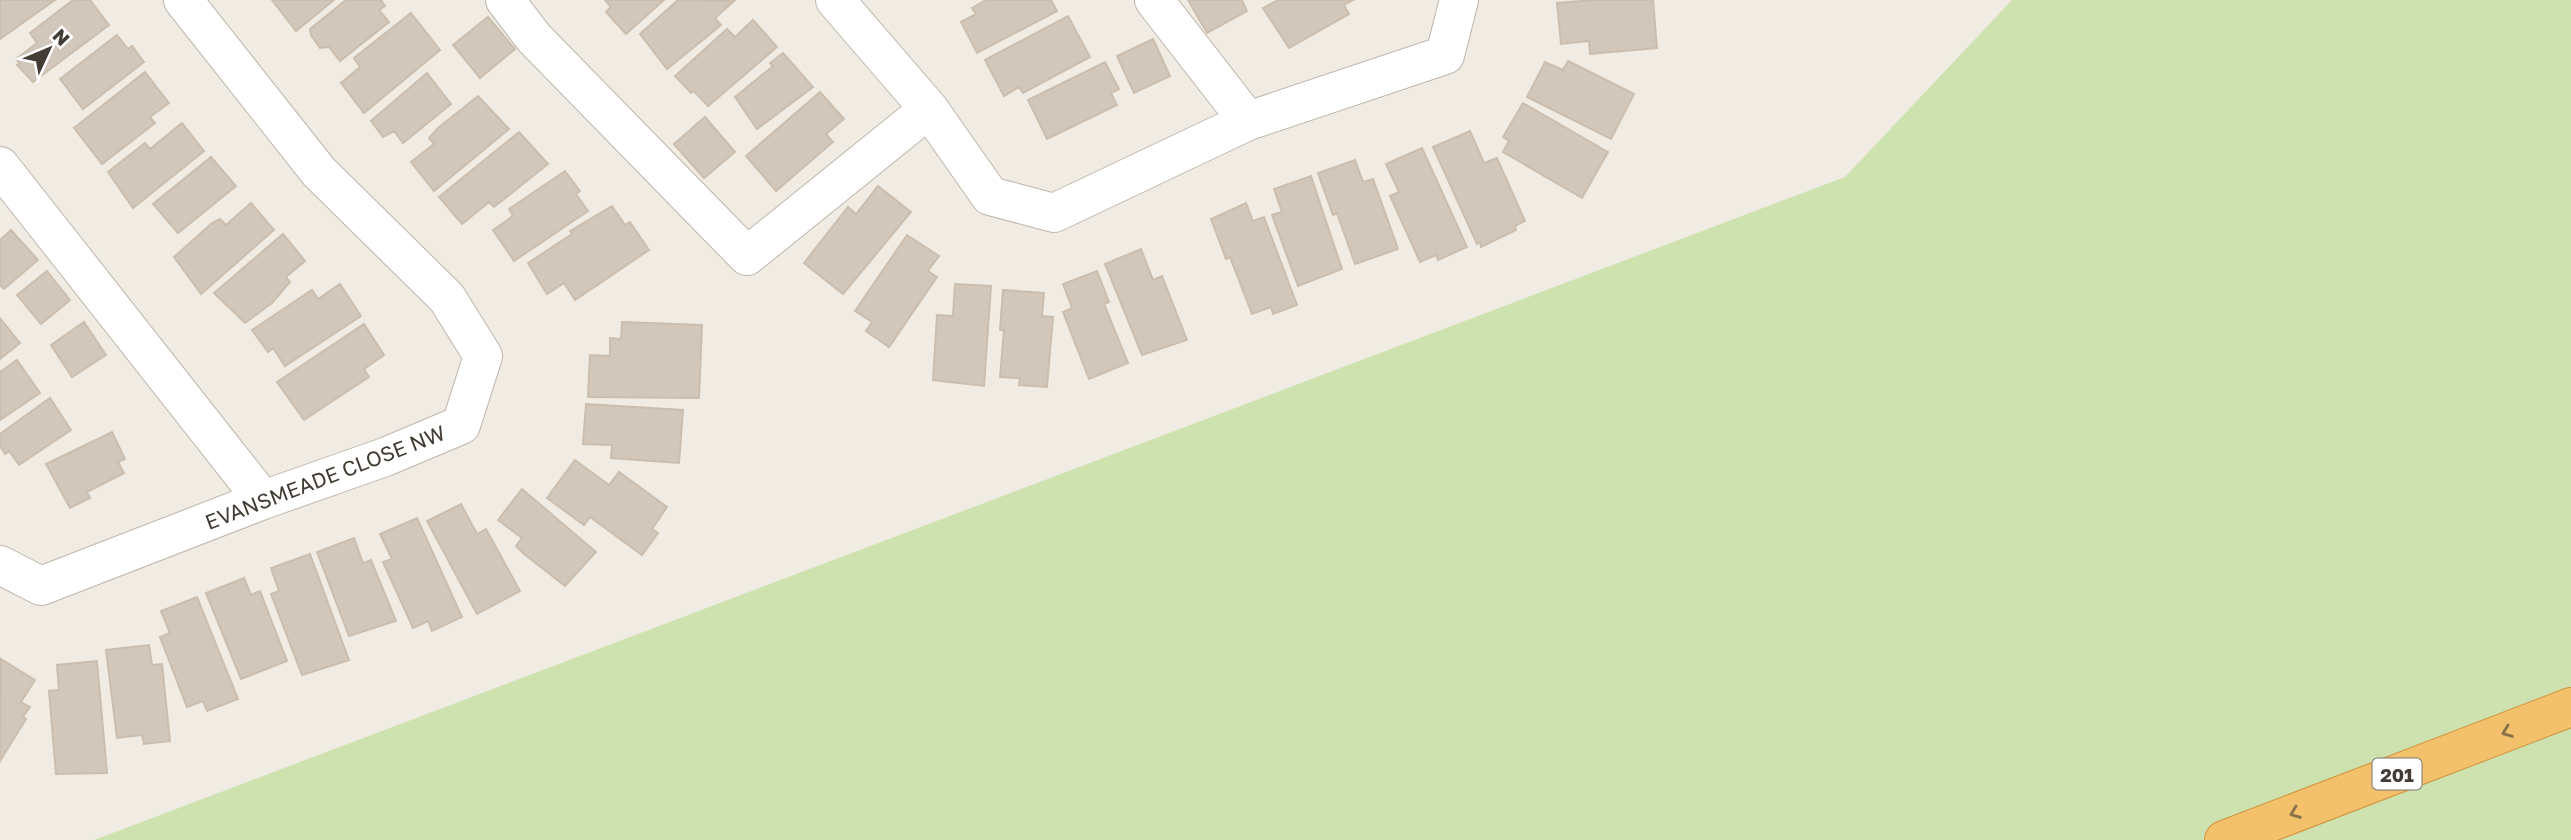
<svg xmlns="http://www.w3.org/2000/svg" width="2571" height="840" viewBox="0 0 2571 840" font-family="'Golos Text',sans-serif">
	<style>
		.green { fill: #cde2ae }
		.building { fill: #d1c7ba; stroke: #cbbeae; stroke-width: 2 }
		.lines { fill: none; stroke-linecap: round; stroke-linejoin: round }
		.minor-casing { stroke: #beb6aa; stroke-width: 40 }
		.highway-casing { stroke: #d1933d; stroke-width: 40 }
		.minor { stroke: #fff; stroke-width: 38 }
		.highway { stroke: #f3c06c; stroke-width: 38 }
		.oneway { stroke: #89714a }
		.labels { text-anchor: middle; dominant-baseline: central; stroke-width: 6; stroke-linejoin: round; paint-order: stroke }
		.shield { fill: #fff; stroke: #7b7671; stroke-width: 2 }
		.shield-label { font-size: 19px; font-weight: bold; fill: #423c34 }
		.street-label { font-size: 21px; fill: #423c34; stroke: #fff }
	</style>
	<rect width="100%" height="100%" fill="#f0ece3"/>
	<path class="green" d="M 2012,0 L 2571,0 L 2571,840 L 94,840 L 1845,177 Z"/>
	<path class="building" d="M 0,0 L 55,0 L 0,39 Z
		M 73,0 L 90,0 L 109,25 L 33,82 L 17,65 L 20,63 L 16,59 L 37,43 L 30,33 Z
		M 272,0 L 334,0 L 296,31 Z
		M 346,0 L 381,0 L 385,6 L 379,10 L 389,22 L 340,61 L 329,47 L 320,48 L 311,35 L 310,29 Z
		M 605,0 L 664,0 L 626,34 L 606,12 L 611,7 Z
		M 678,0 L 734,1 L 715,18 L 721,25 L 667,69 L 640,34 Z
		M 986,0 L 1051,0 L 1057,11 L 977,53 L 961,22 L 976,14 L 972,8 Z
		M 1188,0 L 1242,0 L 1247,11 L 1207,33 Z
		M 1278,0 L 1353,0 L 1344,5 L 1349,14 L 1289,48 L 1263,8 Z
		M 1594,0 L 1653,0 L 1657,48 L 1590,54 L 1589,41 L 1561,44 L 1557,3 Z
		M 411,13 L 440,50 L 364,113 L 341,83 L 360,67 L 354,58 Z
		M 1068,16 L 1090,57 L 1023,93 L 1019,87 L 1004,96 L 985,60 Z
		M 488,17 L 515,49 L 480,78 L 453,45 Z
		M 753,20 L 777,47 L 708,106 L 694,91 L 691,93 L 675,76 L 727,29 L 735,37 Z
		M 117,35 L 128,49 L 132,46 L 144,62 L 83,109 L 60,79 Z
		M 1153,39 L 1170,76 L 1134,93 L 1117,56 Z
		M 783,53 L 813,87 L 757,129 L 735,97 L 773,66 L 770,63 Z
		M 1568,61 L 1634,94 L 1611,139 L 1527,97 L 1545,62 L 1563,70 Z
		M 1105,62 L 1119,89 L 1111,93 L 1117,105 L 1047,139 L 1028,100 Z
		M 145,72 L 169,103 L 150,117 L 155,123 L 102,164 L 74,128 Z
		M 427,73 L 451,104 L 403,143 L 394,131 L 383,137 L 371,121 Z
		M 820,92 L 844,119 L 826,134 L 833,142 L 776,191 L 746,156 Z
		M 478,96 L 509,129 L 434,191 L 411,162 L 434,144 L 429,138 L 438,128 Z
		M 1523,103 L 1608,152 L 1582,198 L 1503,152 L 1509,141 L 1503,137 Z
		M 705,117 L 735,152 L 704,178 L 674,144 Z
		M 182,123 L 204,151 L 133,208 L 108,172 L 145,143 L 150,149 Z
		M 1470,131 L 1484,163 L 1497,158 L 1525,221 L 1515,226 L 1516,230 L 1481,247 L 1480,242 L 1477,244 L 1433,147 Z
		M 519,132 L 548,164 L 494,207 L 489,202 L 462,224 L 439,197 Z
		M 1422,148 L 1467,247 L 1438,260 L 1436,255 L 1420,262 L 1390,196 L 1399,192 L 1386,164 Z
		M 211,157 L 236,186 L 178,233 L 153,204 Z
		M 1355,160 L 1363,182 L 1373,179 L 1398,249 L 1355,264 L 1337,213 L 1333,215 L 1318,173 Z
		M 565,171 L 580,191 L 576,194 L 588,211 L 514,261 L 493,230 L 513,216 L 509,209 Z
		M 1311,176 L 1342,269 L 1298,286 L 1272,215 L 1282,212 L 1274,189 Z
		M 878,186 L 911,212 L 843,294 L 804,263 L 848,207 L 856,214 Z
		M 251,203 L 274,230 L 201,294 L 174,257 L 212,223 L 220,219 L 226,225 Z
		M 1246,203 L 1253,221 L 1264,217 L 1297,305 L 1273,314 L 1271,307 L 1252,314 L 1230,257 L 1226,259 L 1211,219 Z
		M 612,206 L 625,225 L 630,222 L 649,250 L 575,300 L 564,283 L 547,294 L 528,263 L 572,234 L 570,231 Z
		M 11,230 L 38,260 L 4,289 L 0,285 L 0,240 Z
		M 283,234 L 305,261 L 286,277 L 290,282 L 272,303 L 245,323 L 214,293 Z
		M 907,235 L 939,256 L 928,271 L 937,277 L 889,347 L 866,331 L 872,322 L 855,311 Z
		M 1141,249 L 1153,280 L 1162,276 L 1187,340 L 1142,355 L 1105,264 Z
		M 47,271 L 70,300 L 41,324 L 17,295 Z
		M 1097,271 L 1109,302 L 1104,304 L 1128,363 L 1089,379 L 1063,312 L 1072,308 L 1063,284 Z
		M 340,284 L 361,316 L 285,366 L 273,348 L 268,352 L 252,330 L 312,290 L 318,299 Z
		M 955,284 L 991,286 L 984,386 L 933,380 L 937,315 L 953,316 Z
		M 1003,290 L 1044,293 L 1042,316 L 1053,317 L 1047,387 L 1019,385 L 1020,378 L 1000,377 L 1004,330 L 1000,330 Z
		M 0,318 L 20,343 L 0,359 Z
		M 84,322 L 106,355 L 72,377 L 51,345 Z
		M 622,322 L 702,325 L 699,398 L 588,397 L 590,355 L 610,356 L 610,338 L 621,339 Z
		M 364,324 L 384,355 L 364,369 L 369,377 L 304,420 L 277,382 Z
		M 17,360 L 40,393 L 0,420 L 0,372 Z
		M 50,398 L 71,430 L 19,465 L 9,451 L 5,454 L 0,446 L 0,434 Z
		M 586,404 L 683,410 L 679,463 L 611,458 L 612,445 L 583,444 Z
		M 112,432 L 125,459 L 118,462 L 124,473 L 87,492 L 90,498 L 70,508 L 46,464 Z
		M 575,460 L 609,485 L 619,472 L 667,507 L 652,529 L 658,533 L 642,555 L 590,517 L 584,525 L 547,498 Z
		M 522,489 L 596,552 L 565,586 L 524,554 L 516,546 L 522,538 L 498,520 Z
		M 461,504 L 477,534 L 486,529 L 520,591 L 477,614 L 427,521 Z
		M 417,518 L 462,617 L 432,631 L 428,621 L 413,628 L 383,562 L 392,559 L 380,534 Z
		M 354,538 L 363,563 L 371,560 L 396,621 L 349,636 L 317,552 Z
		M 310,554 L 349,660 L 302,675 L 271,594 L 279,591 L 271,568 Z
		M 244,578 L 251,595 L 260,591 L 287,661 L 241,679 L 206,593 Z
		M 197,597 L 238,699 L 207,711 L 203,701 L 187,707 L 160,637 L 170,633 L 161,611 Z
		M 149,645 L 152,665 L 162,664 L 170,741 L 144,744 L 142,735 L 117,738 L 106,650 Z
		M 1,659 L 35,680 L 21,702 L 30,707 L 23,717 L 26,719 L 0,761 Z
		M 97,661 L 107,773 L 56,774 L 49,691 L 59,690 L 57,665 Z"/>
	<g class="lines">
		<g class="minor-casing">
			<path id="minor" d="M 505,0 L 534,38 L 747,256 L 929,109
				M 835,0 L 929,109 L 990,196 L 1054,213 L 1248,121 L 1445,55 L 1459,0
				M 1154,0 L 1248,121
				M 0,166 L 263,500
				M 0,565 L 41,586 L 263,500 L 385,457 L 461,425 L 483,356 L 447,298 L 319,172 L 183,0"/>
		</g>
		<g class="highway-casing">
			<path id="highway" d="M 2224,840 L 2571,707"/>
		</g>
		<use href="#minor" class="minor"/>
		<use href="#highway" class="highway"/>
	</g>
	<defs><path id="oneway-chevron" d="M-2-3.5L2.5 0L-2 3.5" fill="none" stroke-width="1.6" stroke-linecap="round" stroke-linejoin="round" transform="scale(1.75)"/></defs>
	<g class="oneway">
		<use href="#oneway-chevron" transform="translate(2507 732) rotate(159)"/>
		<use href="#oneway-chevron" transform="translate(2295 813) rotate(159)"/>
	</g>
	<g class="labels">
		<rect class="shield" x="2372.5" y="758.5" width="49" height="31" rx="5"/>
		<g class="shield-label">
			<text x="2397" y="774">201</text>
		</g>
		<g class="street-label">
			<text transform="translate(325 477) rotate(-21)">EVANSMEADE CLOSE NW</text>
		</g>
	</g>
	<g transform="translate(49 49) rotate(46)" stroke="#ffffff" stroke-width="5" paint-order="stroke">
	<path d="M0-5L12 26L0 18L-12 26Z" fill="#423c34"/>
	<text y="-10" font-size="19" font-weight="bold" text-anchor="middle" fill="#423c34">N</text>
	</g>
</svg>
